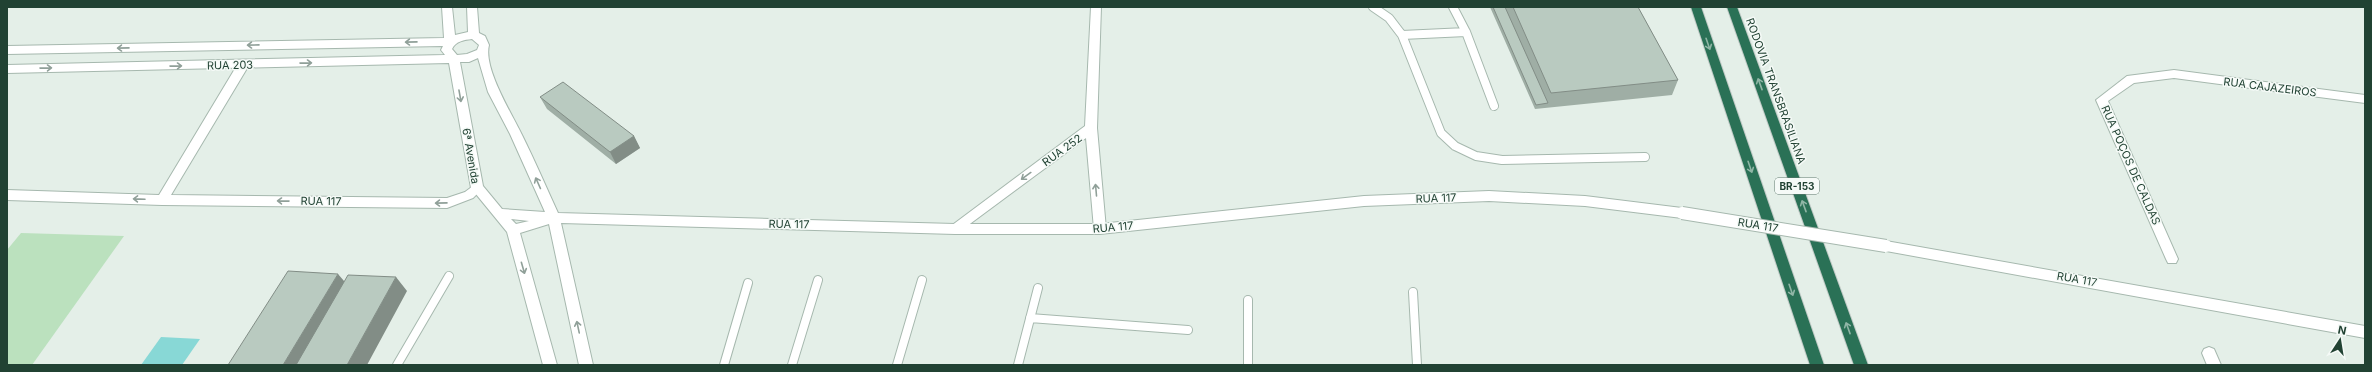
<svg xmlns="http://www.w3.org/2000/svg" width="2372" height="372" viewBox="0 0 2372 372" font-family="Inter,sans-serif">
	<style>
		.green { fill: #bbe1be }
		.water { fill: #88d8d6 }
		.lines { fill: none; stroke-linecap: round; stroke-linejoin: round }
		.service-casing { stroke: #a6b8ae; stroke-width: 10 }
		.minor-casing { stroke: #a6b8ae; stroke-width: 2 }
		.tertiary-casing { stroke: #a6b8ae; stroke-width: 2 }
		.motorway-casing { stroke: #c1cac6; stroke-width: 2 }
		.service { stroke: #fff; stroke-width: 8 }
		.minor { fill: #fff; fill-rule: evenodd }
		.tertiary { fill: #fff; fill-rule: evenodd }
		.motorway { fill: #2a7156; fill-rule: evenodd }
		.tertiary-bridge-casing { stroke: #a6b8ae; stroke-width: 14; stroke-linecap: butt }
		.tertiary-bridge { stroke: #fff; stroke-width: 12 }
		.wall { fill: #9faea5 }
		.shaded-wall { fill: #828d86 }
		.building { fill: #b9cac0; stroke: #828d86 }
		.oneway { stroke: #90a099 }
		.oneway2 { stroke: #90b6a6 }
		.labels { text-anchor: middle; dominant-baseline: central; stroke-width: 3; stroke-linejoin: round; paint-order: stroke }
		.shield { fill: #f5faf7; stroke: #61796e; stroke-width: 1 }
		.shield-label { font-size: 10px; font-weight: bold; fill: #214233 }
		.street-label { font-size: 11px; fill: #214233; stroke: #f5faf7 }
	</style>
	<rect width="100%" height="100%" fill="#e4efe8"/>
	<path class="green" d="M 21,233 L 124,236 L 32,365 L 7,365 L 7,250 Z"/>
	<path class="water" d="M 161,337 L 200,339 L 182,365 L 141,365 Z"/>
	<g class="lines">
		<g class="service-casing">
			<path id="service" d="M 1373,7 L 1389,18 L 1402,35 L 1441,133 L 1455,146 L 1476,156 L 1502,160 L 1645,157
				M 1453,7 L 1466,32 L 1494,106
				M 1402,35 L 1466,32
				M 1413,292 L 1417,365
				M 1248,300 L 1248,365
				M 1030,318 L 1188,330
				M 397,365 L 449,276
				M 724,365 L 748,283
				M 792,365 L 818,280
				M 897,365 L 922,280
				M 1018,365 L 1038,288"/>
		</g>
		<g class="minor-casing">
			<path id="minor" d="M 1091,7 L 1101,7 L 1097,128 L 1106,229 L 1104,232 L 1096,232 L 1094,229 L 1086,138 L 959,232 L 951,232 L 949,229 L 951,226 L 1085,126 Z
				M 243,61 L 249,65 L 171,195 L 447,198 L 465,192 L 477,183 L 481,185 L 483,188 L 473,198 L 447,208 L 162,205 L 7,200 L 7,190 L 159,195 L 239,62 Z
				M 2174,70 L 2365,95 L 2365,103 L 2174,78 L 2134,83 L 2108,101 L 2178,259 L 2176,263 L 2168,263 L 2166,259 L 2096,100 L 2127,76 Z
				M 2209,347 L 2214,349 L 2221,365 L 2207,365 L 2202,353 L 2204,349 Z"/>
		</g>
		<g class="tertiary-casing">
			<path id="tertiary" d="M 442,7 L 452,7 L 455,35 L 468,32 L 467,7 L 477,7 L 479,33 L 485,36 L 489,45 C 483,68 512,114 522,135 C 535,161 546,187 558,213 L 955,224 L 1100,224 L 1364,196 L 1489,191 L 1585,196 L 1682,208 L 1686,210 L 1688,213 L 1686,216 L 1682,218 L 1585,206 L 1489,201 L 1364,206 L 1100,234 L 955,234 L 561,223 L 593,365 L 579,365 L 549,224 L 520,233 L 557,365 L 543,365 L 507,232 L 471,188 L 449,63 L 7,73 L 7,65 L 445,55 L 441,50 L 443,46 L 7,54 L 7,46 L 444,38 ZM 472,39 L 479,45 L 477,50 L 467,54 L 457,55 L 452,49 C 456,41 464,40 472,39 ZM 478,58 L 488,92 L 510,134 L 545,212 L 502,209 L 483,186 L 460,62 L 469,62 ZM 511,219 L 529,221 L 516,224 Z
				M 1886,241 L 2365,326 L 2365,338 L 1886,251 L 1882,250 L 1880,246 L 1882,242 Z"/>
		</g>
		<g class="motorway-casing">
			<path id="motorway" d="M 1691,7 L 1701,7 L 1824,365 L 1810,365 Z
				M 1727,7 L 1737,7 L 1868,365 L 1854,365 Z"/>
		</g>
		<use href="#service" class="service"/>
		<use href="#minor" class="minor"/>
		<use href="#tertiary" class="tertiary"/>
		<use href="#motorway" class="motorway"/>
		<g class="tertiary-bridge-casing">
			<path id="tertiary-bridge" d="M 1682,213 L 1886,246"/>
		</g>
		<use href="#tertiary-bridge" class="tertiary-bridge"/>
	</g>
	<path class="wall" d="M 1490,7 L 1638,7 L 1678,80 L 1672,95 L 1535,109 Z
		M 540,97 L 634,136 L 640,148 L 616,164 L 547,109 Z"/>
	<path class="shaded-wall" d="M 634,136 L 640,148 L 616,164 L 610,152 Z
		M 338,274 L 350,288 L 305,365 L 283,365 Z
		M 396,277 L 407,291 L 367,365 L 347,365 Z"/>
	<path class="building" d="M 1493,7 L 1505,7 L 1548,103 L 1536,105 Z
		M 1513,7 L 1638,7 L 1678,80 L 1551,93 Z
		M 563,82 L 634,136 L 610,152 L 540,97 Z
		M 288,271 L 338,274 L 283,365 L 228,365 Z
		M 348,275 L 396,277 L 347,365 L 296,365 Z"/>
	<defs><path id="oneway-shaft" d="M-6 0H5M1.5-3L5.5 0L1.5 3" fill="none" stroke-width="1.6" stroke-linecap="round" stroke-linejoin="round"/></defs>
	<g class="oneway">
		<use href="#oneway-shaft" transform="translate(411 42) rotate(179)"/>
		<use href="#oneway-shaft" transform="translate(253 45) rotate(179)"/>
		<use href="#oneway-shaft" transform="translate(123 48) rotate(179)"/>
		<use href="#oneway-shaft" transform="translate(306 63) rotate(-1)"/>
		<use href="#oneway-shaft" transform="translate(176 66) rotate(-1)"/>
		<use href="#oneway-shaft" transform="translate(46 68) rotate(-1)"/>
		<use href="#oneway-shaft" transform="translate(460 96) rotate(80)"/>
		<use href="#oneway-shaft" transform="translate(1026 176) rotate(144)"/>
		<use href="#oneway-shaft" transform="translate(538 183) rotate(-114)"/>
		<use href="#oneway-shaft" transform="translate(1096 190) rotate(-95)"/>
		<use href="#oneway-shaft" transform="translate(139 199) rotate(-178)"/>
		<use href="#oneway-shaft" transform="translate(283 201) rotate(-179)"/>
		<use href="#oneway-shaft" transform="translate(441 203) rotate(179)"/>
		<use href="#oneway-shaft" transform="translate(523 268) rotate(74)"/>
		<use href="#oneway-shaft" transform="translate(578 327) rotate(-102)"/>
	</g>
	<g class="oneway2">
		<use href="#oneway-shaft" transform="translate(1708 44) rotate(71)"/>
		<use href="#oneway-shaft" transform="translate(1760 84) rotate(-110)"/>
		<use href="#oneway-shaft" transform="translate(1750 167) rotate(71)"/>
		<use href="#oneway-shaft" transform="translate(1804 206) rotate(-110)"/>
		<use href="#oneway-shaft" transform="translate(1791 290) rotate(71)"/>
		<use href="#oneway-shaft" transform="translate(1848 328) rotate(-110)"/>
	</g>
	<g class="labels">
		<rect class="shield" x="1775" y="178" width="44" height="16" rx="3"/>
		<g class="shield-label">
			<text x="1797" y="186">BR-153</text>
		</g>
		<g class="street-label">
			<text transform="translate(230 65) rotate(-1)">RUA 203</text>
			<text transform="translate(2270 87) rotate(7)">RUA CAJAZEIROS</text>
			<text transform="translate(1776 91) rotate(70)">RODOVIA TRANSBRASILIANA</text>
			<text transform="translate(1062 150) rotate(-36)">RUA 252</text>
			<text transform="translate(471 156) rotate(80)">6ª Avenida</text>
			<text transform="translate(2131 165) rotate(66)">RUA POÇOS DE CALDAS</text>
			<text transform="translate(1436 198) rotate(-2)">RUA 117</text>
			<text transform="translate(321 201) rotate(1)">RUA 117</text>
			<text transform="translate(789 224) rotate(1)">RUA 117</text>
			<text transform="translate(1758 225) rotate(9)">RUA 117</text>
			<text transform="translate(1113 227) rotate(-5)">RUA 117</text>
			<text transform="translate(2077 279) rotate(10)">RUA 117</text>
		</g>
	</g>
	<rect width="2372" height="372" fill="none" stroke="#214233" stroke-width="16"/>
	<g transform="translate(2340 340) rotate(12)" stroke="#f5faf7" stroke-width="3" paint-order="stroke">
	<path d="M0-3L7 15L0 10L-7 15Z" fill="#214233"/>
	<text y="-6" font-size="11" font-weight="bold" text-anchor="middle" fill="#214233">N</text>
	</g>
</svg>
